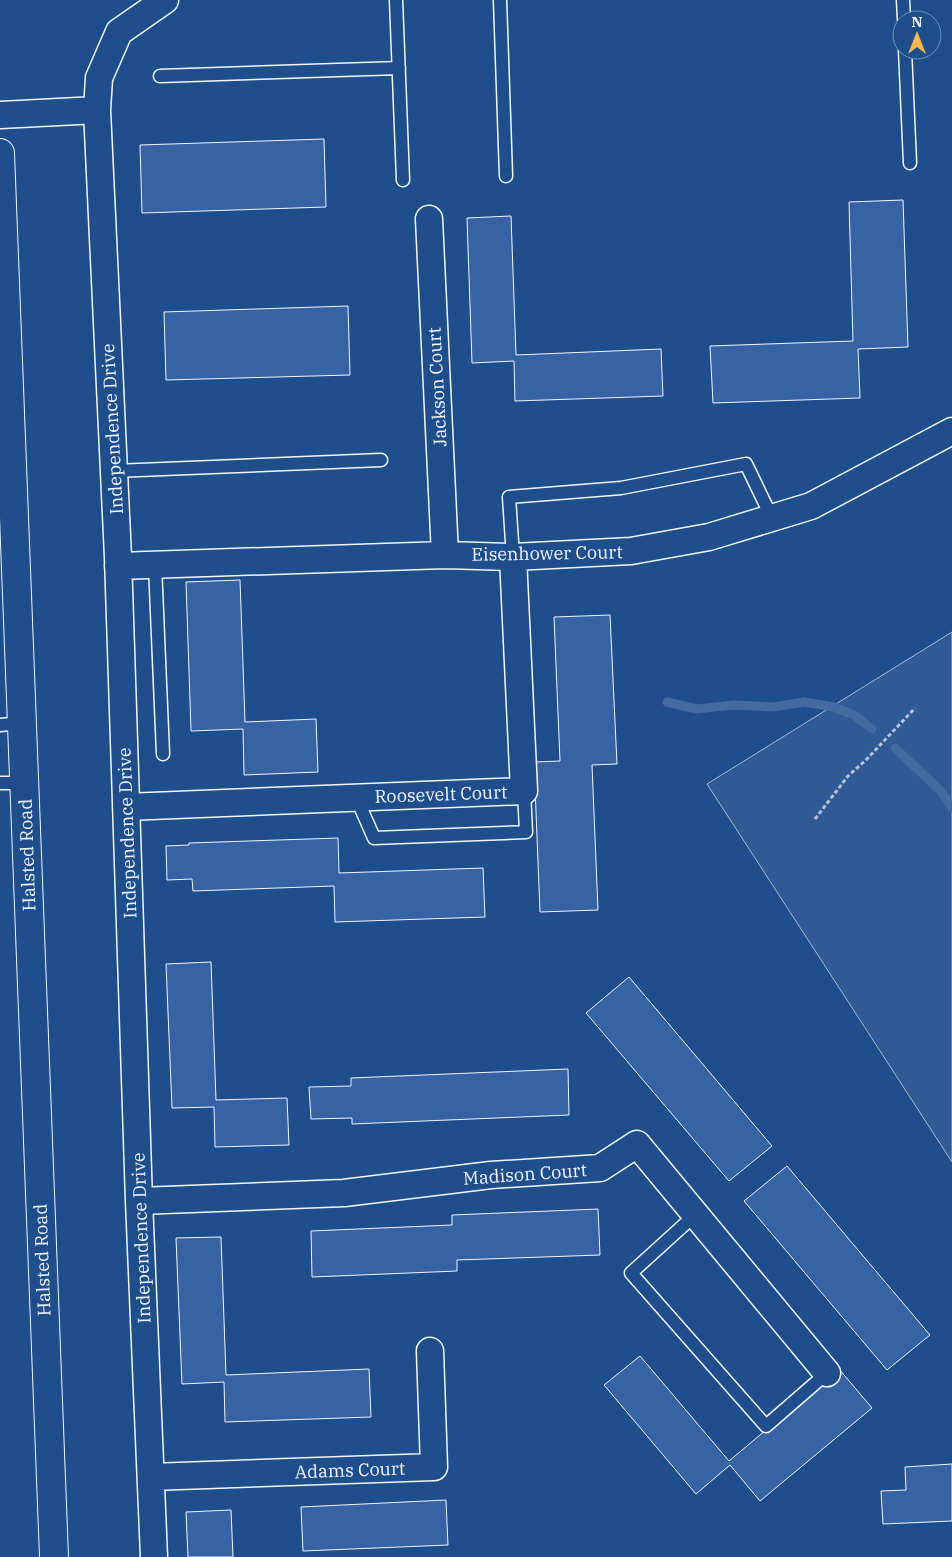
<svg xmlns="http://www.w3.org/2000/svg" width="952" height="1557" viewBox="0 0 952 1557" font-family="'IBM Plex Serif',serif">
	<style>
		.built { fill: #305b95; stroke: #a8bbd7 }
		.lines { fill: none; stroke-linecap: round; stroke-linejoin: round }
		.stream { stroke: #446ba0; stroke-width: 9 }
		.building { fill: #3563a3; stroke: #f2f6ff }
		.service-casing { stroke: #f2f6ff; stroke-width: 15 }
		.minor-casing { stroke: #f2f6ff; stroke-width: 29 }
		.tertiary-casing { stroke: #f2f6ff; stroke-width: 30 }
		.path { stroke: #b3c4dc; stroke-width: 3; stroke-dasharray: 4 2.5; stroke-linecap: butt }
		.service { stroke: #1f4e8c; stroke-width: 12 }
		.minor { stroke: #1f4e8c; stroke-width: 26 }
		.tertiary { stroke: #1f4e8c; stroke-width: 28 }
		.labels { text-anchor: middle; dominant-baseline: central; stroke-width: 4; stroke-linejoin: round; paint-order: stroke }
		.street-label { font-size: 18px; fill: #f2f6ff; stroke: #1f4e8c }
	</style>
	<rect width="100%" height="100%" fill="#1f4e8c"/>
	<path class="built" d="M 952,632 L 952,1162 L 707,784 Z"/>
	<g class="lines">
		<path class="stream" d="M 667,702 L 697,709 L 734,705 L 773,707 L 804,702 L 834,707 L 854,715 L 872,729
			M 895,748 L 941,791 L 952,808"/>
	</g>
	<path class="building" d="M 324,139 L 326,207 L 142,213 L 140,145 Z
		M 903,200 L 908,347 L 858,349 L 860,398 L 713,403 L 710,346 L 853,341 L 849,202 Z
		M 511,216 L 516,355 L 661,349 L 663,396 L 515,401 L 514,361 L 472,363 L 467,218 Z
		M 348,306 L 350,375 L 166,380 L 164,312 Z
		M 240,580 L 245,722 L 316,719 L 318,772 L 244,775 L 243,729 L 191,731 L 186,582 Z
		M 610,615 L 617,764 L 592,765 L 598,910 L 540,912 L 534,762 L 560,761 L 554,617 Z
		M 338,838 L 339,873 L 483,868 L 485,917 L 335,922 L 334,886 L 193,891 L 192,879 L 167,880 L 166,846 L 189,845 L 189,843 Z
		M 211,962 L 216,1100 L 287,1098 L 289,1145 L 215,1147 L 214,1107 L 172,1108 L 166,964 Z
		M 629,977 L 772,1146 L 729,1181 L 586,1013 Z
		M 568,1069 L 569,1115 L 352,1124 L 352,1118 L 311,1119 L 309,1087 L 351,1086 L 351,1078 Z
		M 787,1166 L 930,1335 L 887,1370 L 744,1201 Z
		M 598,1209 L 600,1255 L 457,1260 L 457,1271 L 312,1277 L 311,1231 L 452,1225 L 452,1215 Z
		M 221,1237 L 226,1375 L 369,1369 L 371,1417 L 225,1422 L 224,1382 L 182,1384 L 176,1238 Z
		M 640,1356 L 729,1461 L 839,1369 L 872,1408 L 760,1501 L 730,1465 L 696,1494 L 604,1385 Z
		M 952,1464 L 952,1521 L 883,1524 L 881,1491 L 906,1490 L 905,1467 Z
		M 446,1500 L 448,1545 L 303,1551 L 301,1507 Z
		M 231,1510 L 233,1557 L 188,1557 L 186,1512 Z"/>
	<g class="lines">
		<g class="service-casing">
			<path id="service" d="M 396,0 L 403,180
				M 500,0 L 506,176
				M 903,0 L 904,20
				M 905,50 L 910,163
				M 160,76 L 399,68
				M 114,471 L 381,460
				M 513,557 L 509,497 L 621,488 L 746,464 L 772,518
				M 155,565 L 163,754
				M 0,725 L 22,723
				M 0,783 L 24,783
				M 356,797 L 374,838 L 526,832 L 524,791
				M 696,1214 L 631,1273 L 766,1426 L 827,1373"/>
		</g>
		<g class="minor-casing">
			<path id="minor" d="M 0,115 L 97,110
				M 429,219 L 445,555
				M 118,566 L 445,555 L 513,557 L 631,551 L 709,537 L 811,506 L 952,431
				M 126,807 L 524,791 L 513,557
				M 139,1201 L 344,1193 L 491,1175 L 600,1168 L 637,1144 L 827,1373
				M 151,1477 L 434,1467 L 430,1351
				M 154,1557 L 139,1201 L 118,557 L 97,110 L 99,78 L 119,32 L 165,0"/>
		</g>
		<g class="tertiary-casing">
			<path id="tertiary" d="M 0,153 L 54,1557"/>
		</g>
		<path class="path" d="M 815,819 L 848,776 L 867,759 L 915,708"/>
		<use href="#service" class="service"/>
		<use href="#minor" class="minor"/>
		<use href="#tertiary" class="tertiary"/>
	</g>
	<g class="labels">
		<g class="street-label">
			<text transform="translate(437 387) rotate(-93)">Jackson Court</text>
			<text transform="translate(112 429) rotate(-93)">Independence Drive</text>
			<text transform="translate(547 553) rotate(-1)">Eisenhower Court</text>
			<text transform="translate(441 794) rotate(-2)">Roosevelt Court</text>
			<text transform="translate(127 833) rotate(-92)">Independence Drive</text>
			<text transform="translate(27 855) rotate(-92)">Halsted Road</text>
			<text transform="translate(525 1174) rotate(-4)">Madison Court</text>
			<text transform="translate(141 1238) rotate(-92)">Independence Drive</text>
			<text transform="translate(42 1260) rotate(-92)">Halsted Road</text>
			<text transform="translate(350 1470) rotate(-2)">Adams Court</text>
		</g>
	</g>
	<g transform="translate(917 35)"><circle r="24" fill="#1f4e8c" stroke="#7391ba"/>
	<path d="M0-4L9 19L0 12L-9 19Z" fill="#ffb74d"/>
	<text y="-8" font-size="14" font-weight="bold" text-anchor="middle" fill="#f2f6ff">N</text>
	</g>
</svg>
